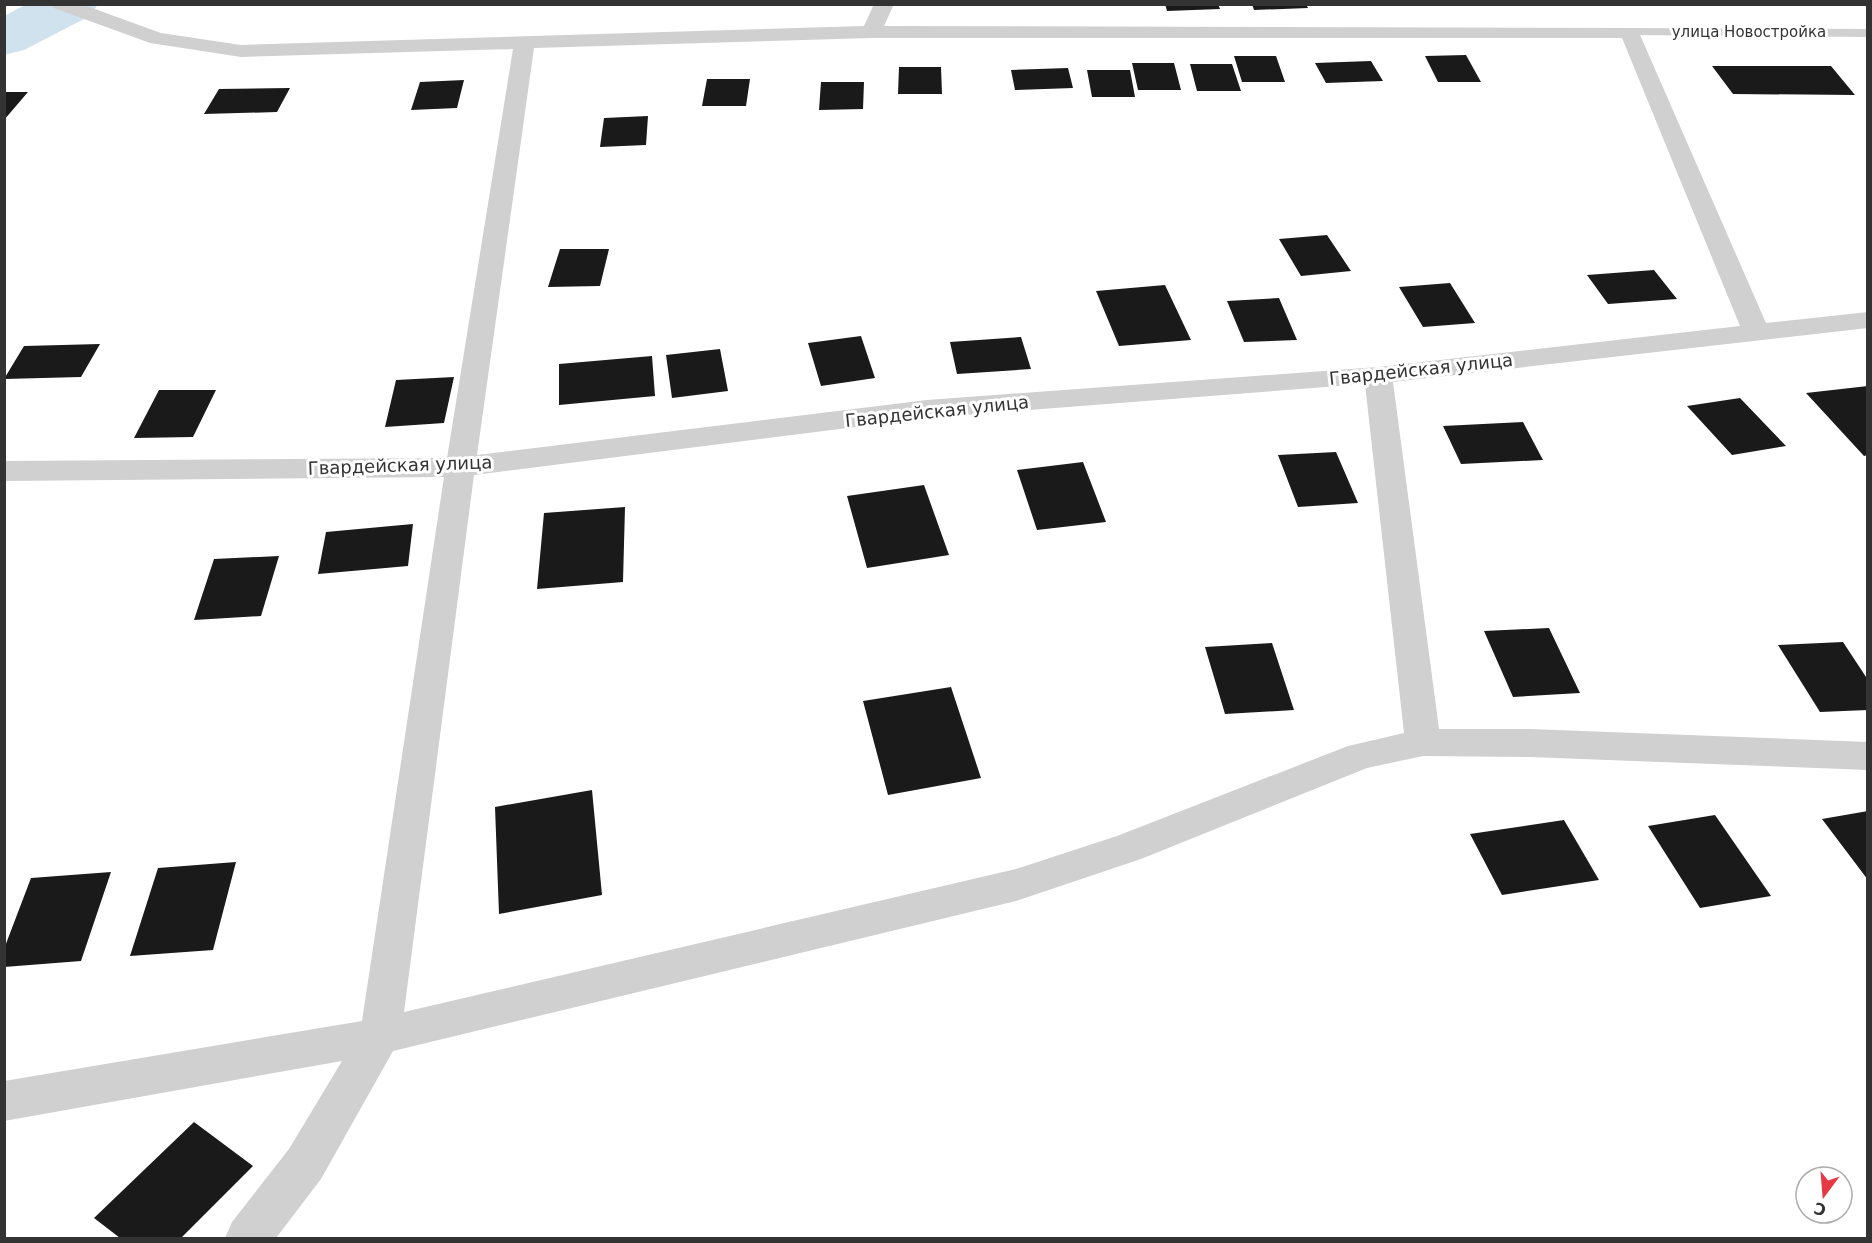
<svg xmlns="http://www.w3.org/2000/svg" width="1872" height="1243" viewBox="0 0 1872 1243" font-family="'DejaVu Sans',sans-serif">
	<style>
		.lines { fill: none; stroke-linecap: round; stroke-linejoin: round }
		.river { fill: #cfe2ee; fill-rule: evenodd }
		.building { fill: #1a1a1a }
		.lane { fill: #d0d0d0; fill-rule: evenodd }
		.street { fill: #d0d0d0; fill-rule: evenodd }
		.labels { text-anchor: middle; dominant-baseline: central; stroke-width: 6; stroke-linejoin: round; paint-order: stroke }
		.far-street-label { font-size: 15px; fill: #333; stroke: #fff }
		.street-label { font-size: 18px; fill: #333; stroke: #fff }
	</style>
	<rect width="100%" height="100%" fill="#fff"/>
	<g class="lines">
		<path class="river" d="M 27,4 L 98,4 L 90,16 L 24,50 L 4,55 L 4,16 Z"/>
	</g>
	<path class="building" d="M 1165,4 L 1218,4 L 1220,9 L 1167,11 Z
		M 1252,4 L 1306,4 L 1308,8 L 1254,10 Z
		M 1466,55 L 1481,82 L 1438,82 L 1425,56 Z
		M 1234,56 L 1276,56 L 1285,82 L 1242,82 Z
		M 1371,61 L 1383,81 L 1326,83 L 1315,63 Z
		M 1132,63 L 1174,63 L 1181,90 L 1138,90 Z
		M 1190,64 L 1232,64 L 1241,91 L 1197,91 Z
		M 1712,66 L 1831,66 L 1855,95 L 1733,94 Z
		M 899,67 L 941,67 L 942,94 L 898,94 Z
		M 1068,68 L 1073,88 L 1015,90 L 1011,70 Z
		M 1087,70 L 1130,70 L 1135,97 L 1092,97 Z
		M 707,79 L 750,79 L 746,106 L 702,106 Z
		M 464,80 L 457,108 L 411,110 L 420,82 Z
		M 821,82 L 864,82 L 863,109 L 819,110 Z
		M 290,88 L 277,112 L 204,114 L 219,89 Z
		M 4,92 L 28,92 L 4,120 Z
		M 648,116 L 646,145 L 600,147 L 604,118 Z
		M 1327,235 L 1351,271 L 1301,276 L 1279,239 Z
		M 560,249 L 609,249 L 600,286 L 548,287 Z
		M 1654,270 L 1677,299 L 1608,304 L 1587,275 Z
		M 1450,283 L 1475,323 L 1423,327 L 1399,287 Z
		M 1165,285 L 1191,340 L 1119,346 L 1096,291 Z
		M 1279,298 L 1297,340 L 1244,342 L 1227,301 Z
		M 861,336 L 875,378 L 821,386 L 808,343 Z
		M 1021,337 L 1031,369 L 957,374 L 950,342 Z
		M 100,344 L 81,377 L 4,379 L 24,346 Z
		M 720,349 L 728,391 L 672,398 L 666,355 Z
		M 652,356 L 655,396 L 559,405 L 559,364 Z
		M 454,377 L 444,423 L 385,427 L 396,380 Z
		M 1868,386 L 1868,455 L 1864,456 L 1806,393 Z
		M 159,390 L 216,390 L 193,437 L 134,438 Z
		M 1740,398 L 1786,446 L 1732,455 L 1687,406 Z
		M 1523,422 L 1543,460 L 1461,464 L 1443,426 Z
		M 1336,452 L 1358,503 L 1298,507 L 1278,455 Z
		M 1083,462 L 1106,522 L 1037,530 L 1017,470 Z
		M 924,485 L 949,555 L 867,568 L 847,496 Z
		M 625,507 L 623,582 L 537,589 L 544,513 Z
		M 413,524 L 408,566 L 318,574 L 326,532 Z
		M 279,556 L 261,616 L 194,620 L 214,559 Z
		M 1549,628 L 1580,693 L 1513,697 L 1484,631 Z
		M 1843,642 L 1868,680 L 1868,710 L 1820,712 L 1778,645 Z
		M 1272,643 L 1294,710 L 1225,714 L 1205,647 Z
		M 951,687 L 981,778 L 888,795 L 863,701 Z
		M 592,790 L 602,895 L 499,914 L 495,807 Z
		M 1868,811 L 1868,880 L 1822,819 Z
		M 1715,815 L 1771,896 L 1700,908 L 1648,826 Z
		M 1564,820 L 1599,880 L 1502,895 L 1470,834 Z
		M 236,862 L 213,950 L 130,956 L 158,868 Z
		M 111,872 L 81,961 L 4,967 L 4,949 L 31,878 Z
		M 194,1122 L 253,1166 L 181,1238 L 120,1238 L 94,1218 Z"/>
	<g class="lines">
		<path class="lane" d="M 1630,28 L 1868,29 L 1868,37 L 1625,35 L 1623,32 Z"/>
		<path class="street" d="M 51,4 L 81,4 L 161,33 L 241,45 L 864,26 L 874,4 L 894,4 L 884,26 L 1637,28 L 1766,323 L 1868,312 L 1868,328 L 1393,382 L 1439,729 L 1530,729 L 1868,742 L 1868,770 L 1530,757 L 1423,756 L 1367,768 L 1141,859 L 1016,901 L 393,1051 L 321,1179 L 276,1238 L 225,1238 L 232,1222 L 289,1149 L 342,1061 L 4,1121 L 4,1081 L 362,1021 L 444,477 L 4,481 L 4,461 L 447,458 L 513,49 L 241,57 L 150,43 L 54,8 ZM 871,38 L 1622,38 L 1740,326 L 1378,367 L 927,400 L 477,455 L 534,48 ZM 1365,384 L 1404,733 L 1348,746 L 1117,836 L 1016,869 L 404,1012 L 474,475 L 927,418 Z"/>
	</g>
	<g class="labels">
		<g class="far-street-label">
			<text x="1749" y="32">улица Новостройка</text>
		</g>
		<g class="street-label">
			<text transform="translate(1421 369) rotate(-6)">Гвардейская улица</text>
			<text transform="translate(937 411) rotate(-6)">Гвардейская улица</text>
			<text transform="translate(400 465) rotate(-2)">Гвардейская улица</text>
		</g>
	</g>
	<rect width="1872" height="1243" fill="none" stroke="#333333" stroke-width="12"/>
	<g transform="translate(1824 1195) rotate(196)"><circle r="28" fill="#ffffff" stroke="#adadad" stroke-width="1.5"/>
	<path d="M0-4.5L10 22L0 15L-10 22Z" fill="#e63946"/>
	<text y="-9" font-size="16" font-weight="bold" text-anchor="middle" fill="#333333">С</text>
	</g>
</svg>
